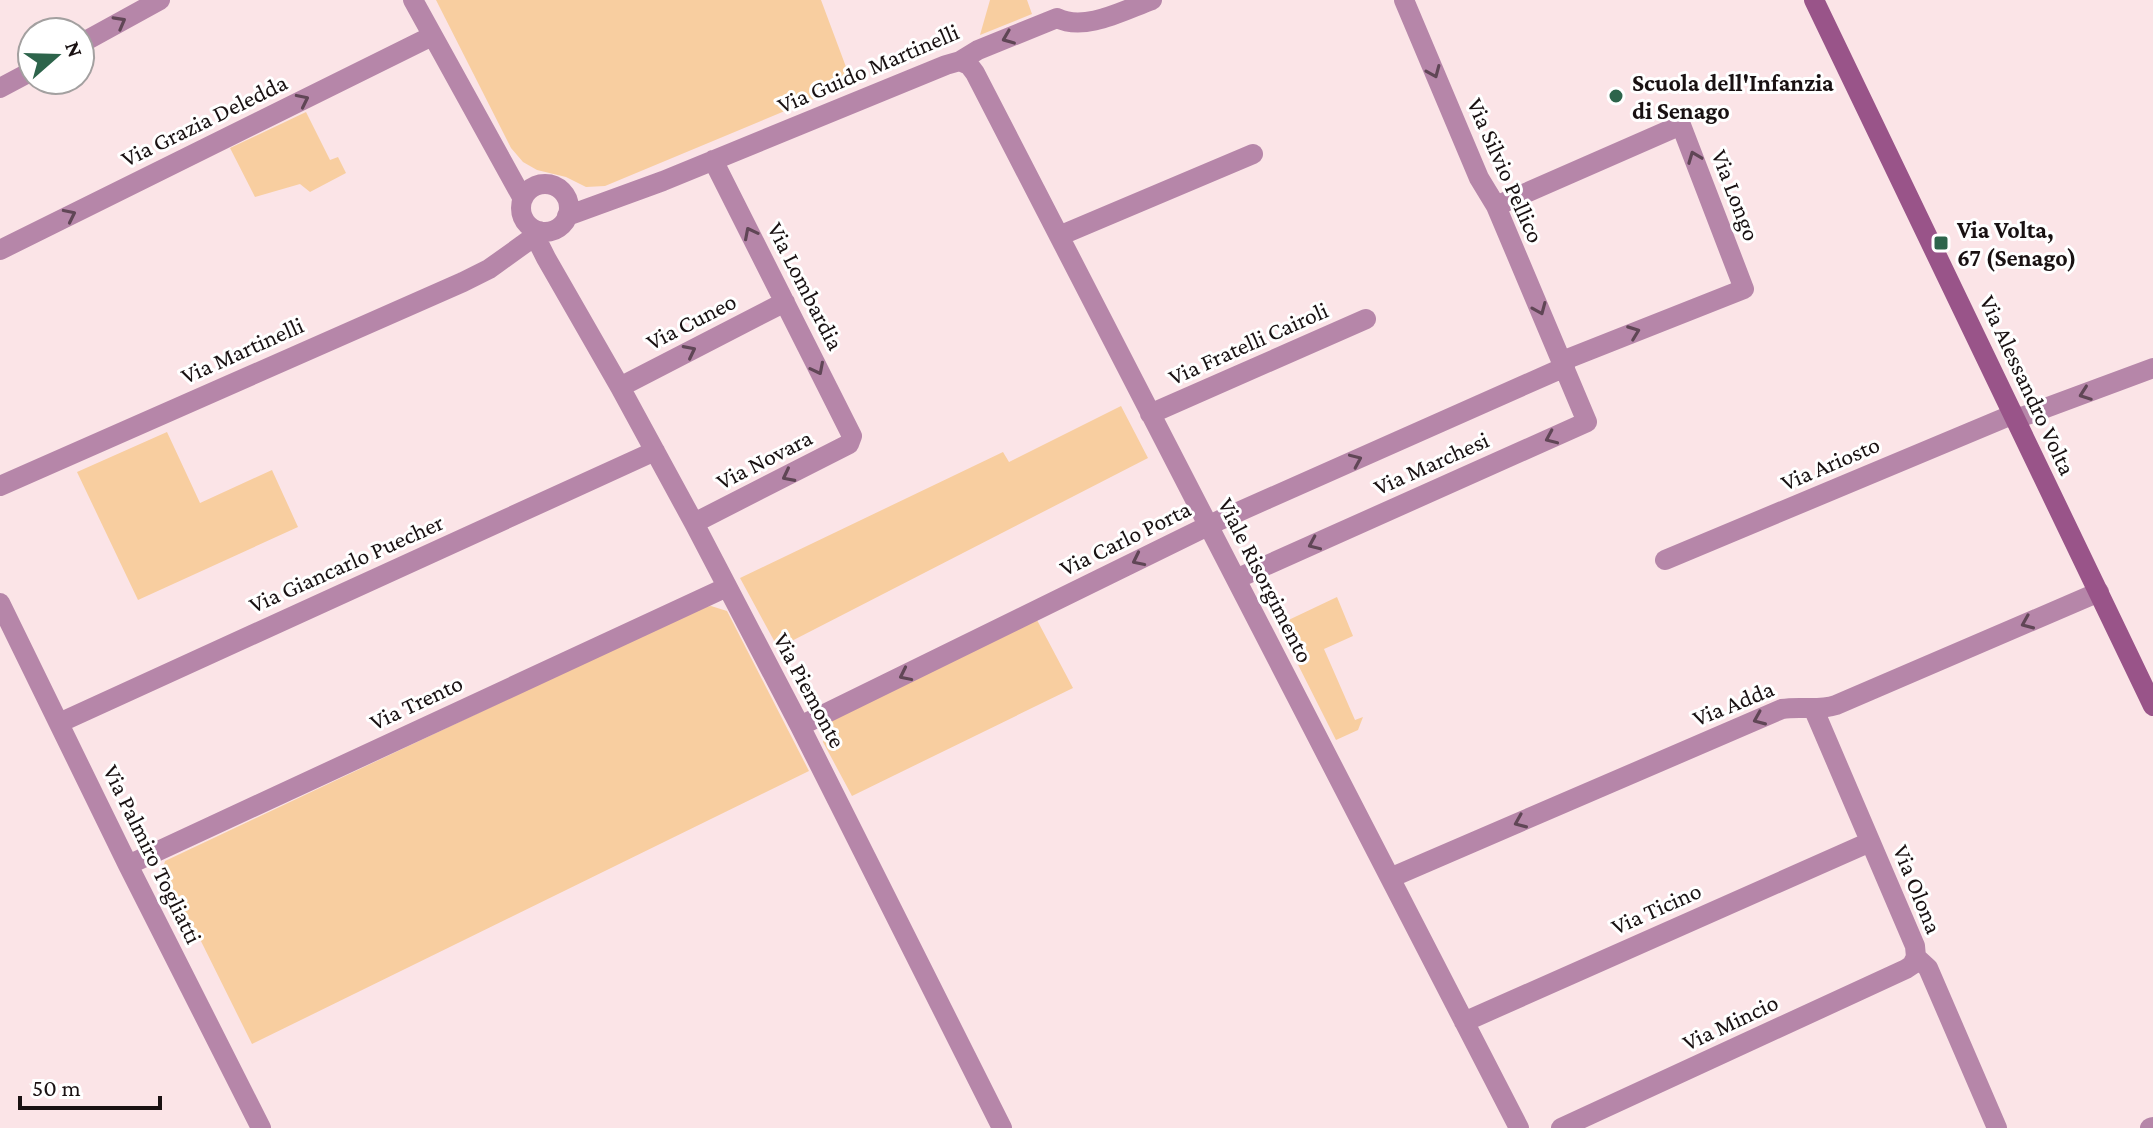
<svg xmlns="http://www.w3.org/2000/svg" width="2153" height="1128" viewBox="0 0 2153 1128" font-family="'Crimson Pro',serif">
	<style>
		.green { fill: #f8cea0 }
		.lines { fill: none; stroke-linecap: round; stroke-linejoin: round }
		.street { stroke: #b686a9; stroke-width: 20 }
		.secondary { stroke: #995489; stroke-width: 20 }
		.oneway { stroke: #604656 }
		.poi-dot { fill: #2d644b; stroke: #fff; stroke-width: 3 }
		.labels { text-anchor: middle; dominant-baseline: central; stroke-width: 6; stroke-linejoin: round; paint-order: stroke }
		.street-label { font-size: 24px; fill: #191112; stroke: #fff }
		.poi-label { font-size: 24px; font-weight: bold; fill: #191112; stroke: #fff; text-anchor: start }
	</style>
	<rect width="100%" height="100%" fill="#fbe4e7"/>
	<path class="green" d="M 436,0 L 821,0 L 852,83 L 605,186 L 586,187 L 566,177 L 537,170 L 523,162 L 511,148 Z
		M 990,0 L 1027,0 L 1032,14 L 980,35 Z
		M 306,112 L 330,160 L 338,157 L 346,173 L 310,192 L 300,184 L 255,197 L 230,148 Z
		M 1121,406 L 1148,458 L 778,648 L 740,578 L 1003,452 L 1009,462 Z
		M 167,432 L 200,503 L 272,470 L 298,527 L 138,600 L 77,472 Z
		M 1337,597 L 1353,636 L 1324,649 L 1355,720 L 1363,717 L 1358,730 L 1336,740 L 1278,625 Z
		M 711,606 L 727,611 L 809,771 L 252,1044 L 190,919 L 180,921 C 168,898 157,888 165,861 L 703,607 Z
		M 1037,620 L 1073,688 L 852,796 L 823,742 L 829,722 Z"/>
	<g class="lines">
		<path class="street" d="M 413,0 L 523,199
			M 80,44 L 160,0
			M 960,61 L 969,65 L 975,73 L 1519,1128
			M 0,88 L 32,71
			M521 208a24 24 0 1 1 48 0a24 24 0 1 1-48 0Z
			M 1496,206 L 1681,125 L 1744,289 L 1562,361
			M 567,216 L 663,181 L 946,65 L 960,61 L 978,50 L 1057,18 C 1085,32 1124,10 1152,0
			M 539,231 L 535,236 L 546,258 L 620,387 L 694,523 L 800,726 L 1002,1128
			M 1059,236 L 1253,154
			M 0,250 L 432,36
			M 620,387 L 785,302
			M 1150,414 L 1366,319
			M 2016,419 L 2153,368
			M 0,486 L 463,282 L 489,269 L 535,236
			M 694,523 L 849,444 L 852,436 L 713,160
			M 1665,560 L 2014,414
			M 1236,579 L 1587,422 L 1496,206 L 1479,178 L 1404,0
			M 0,603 L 128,865 L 261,1128
			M 1814,710 L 1915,946 L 1916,957
			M 59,723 L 655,451
			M 800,726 L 1220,520 L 1565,367
			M 128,865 L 727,587
			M 1390,878 L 1782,709 C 1801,706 1818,711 1836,705 L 2099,592
			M 1916,957 L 1928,968 L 1997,1128
			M 1464,1022 L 1870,842
			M 1561,1128 L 1906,969 L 1912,965 L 1916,957
			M 2150,1128 L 2153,1127"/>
		<path class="secondary" d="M 1814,0 L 2153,706"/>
	</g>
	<defs><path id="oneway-chevron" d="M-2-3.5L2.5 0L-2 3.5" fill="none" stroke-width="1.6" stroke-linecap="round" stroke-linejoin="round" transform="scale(2)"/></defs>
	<g class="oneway">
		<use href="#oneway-chevron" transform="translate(120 22) rotate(-29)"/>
		<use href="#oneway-chevron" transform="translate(1008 38) rotate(158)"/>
		<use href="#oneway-chevron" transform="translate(1434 72) rotate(67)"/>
		<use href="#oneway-chevron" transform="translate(303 100) rotate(-26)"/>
		<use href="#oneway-chevron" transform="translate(1694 157) rotate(-111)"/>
		<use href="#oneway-chevron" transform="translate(70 215) rotate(-26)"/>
		<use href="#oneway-chevron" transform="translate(750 233) rotate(-117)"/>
		<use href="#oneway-chevron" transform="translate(1540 309) rotate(67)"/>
		<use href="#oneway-chevron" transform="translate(1634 332) rotate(-21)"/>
		<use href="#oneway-chevron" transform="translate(690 351) rotate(-27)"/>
		<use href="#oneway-chevron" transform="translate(818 369) rotate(63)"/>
		<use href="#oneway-chevron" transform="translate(2085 394) rotate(160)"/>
		<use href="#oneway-chevron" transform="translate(1551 438) rotate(156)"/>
		<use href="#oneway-chevron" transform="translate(1356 460) rotate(-24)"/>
		<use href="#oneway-chevron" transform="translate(788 476) rotate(153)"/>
		<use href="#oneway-chevron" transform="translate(1314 544) rotate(156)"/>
		<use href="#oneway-chevron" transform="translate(1138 560) rotate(154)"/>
		<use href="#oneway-chevron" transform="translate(2027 623) rotate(157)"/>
		<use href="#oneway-chevron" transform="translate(905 675) rotate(154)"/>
		<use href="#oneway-chevron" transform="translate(1759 719) rotate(157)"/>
		<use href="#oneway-chevron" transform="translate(1520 822) rotate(157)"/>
	</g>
	<g class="poi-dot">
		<circle cx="1616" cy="96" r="8"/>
		<rect x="1933" y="235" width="16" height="16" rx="4"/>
	</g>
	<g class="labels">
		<g class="street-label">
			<text transform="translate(868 68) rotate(-23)">Via Guido Martinelli</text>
			<text transform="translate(204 120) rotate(-26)">Via Grazia Deledda</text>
			<text transform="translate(1506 170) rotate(66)">Via Silvio Pellico</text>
			<text transform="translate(1736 195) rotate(69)">Via Longo</text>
			<text transform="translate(806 286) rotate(63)">Via Lombardia</text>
			<text transform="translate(691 321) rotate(-27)">Via Cuneo</text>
			<text transform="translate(1248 343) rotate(-24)">Via Fratelli Cairoli</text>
			<text transform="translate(242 350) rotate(-24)">Via Martinelli</text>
			<text transform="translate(2028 385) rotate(65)">Via Alessandro Volta</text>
			<text transform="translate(764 459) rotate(-27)">Via Novara</text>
			<text transform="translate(1431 463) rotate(-24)">Via Marchesi</text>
			<text transform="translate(1830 463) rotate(-23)">Via Ariosto</text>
			<text transform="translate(1125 538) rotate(-26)">Via Carlo Porta</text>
			<text transform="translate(346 563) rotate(-24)">Via Giancarlo Puecher</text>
			<text transform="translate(1266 580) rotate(63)">Viale Risorgimento</text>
			<text transform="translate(810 690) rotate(62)">Via Piemonte</text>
			<text transform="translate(416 702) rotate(-25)">Via Trento</text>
			<text transform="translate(1733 703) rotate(-22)">Via Adda</text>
			<text transform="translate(153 854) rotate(64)">Via Palmiro Togliatti</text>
			<text transform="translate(1918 889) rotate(68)">Via Olona</text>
			<text transform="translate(1656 908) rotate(-24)">Via Ticino</text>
			<text transform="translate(1730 1022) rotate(-25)">Via Mincio</text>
		</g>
		<g class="poi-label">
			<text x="1632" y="82">Scuola dell'Infanzia<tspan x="1632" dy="28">di Senago</tspan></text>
			<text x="1957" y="229">Via Volta,<tspan x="1957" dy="28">67 (Senago)</tspan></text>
		</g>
	</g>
	<g transform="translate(56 56) rotate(70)"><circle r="38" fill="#ffffff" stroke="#a3a0a0" stroke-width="2"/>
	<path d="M0-6L14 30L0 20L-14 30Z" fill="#2d644b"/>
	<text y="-12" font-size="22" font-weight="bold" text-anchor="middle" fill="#191112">N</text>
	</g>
	<path d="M20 1096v12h140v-12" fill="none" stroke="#191112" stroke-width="4"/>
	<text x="32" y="1096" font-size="24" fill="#191112" stroke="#ffffff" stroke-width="6" paint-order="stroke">50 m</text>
</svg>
